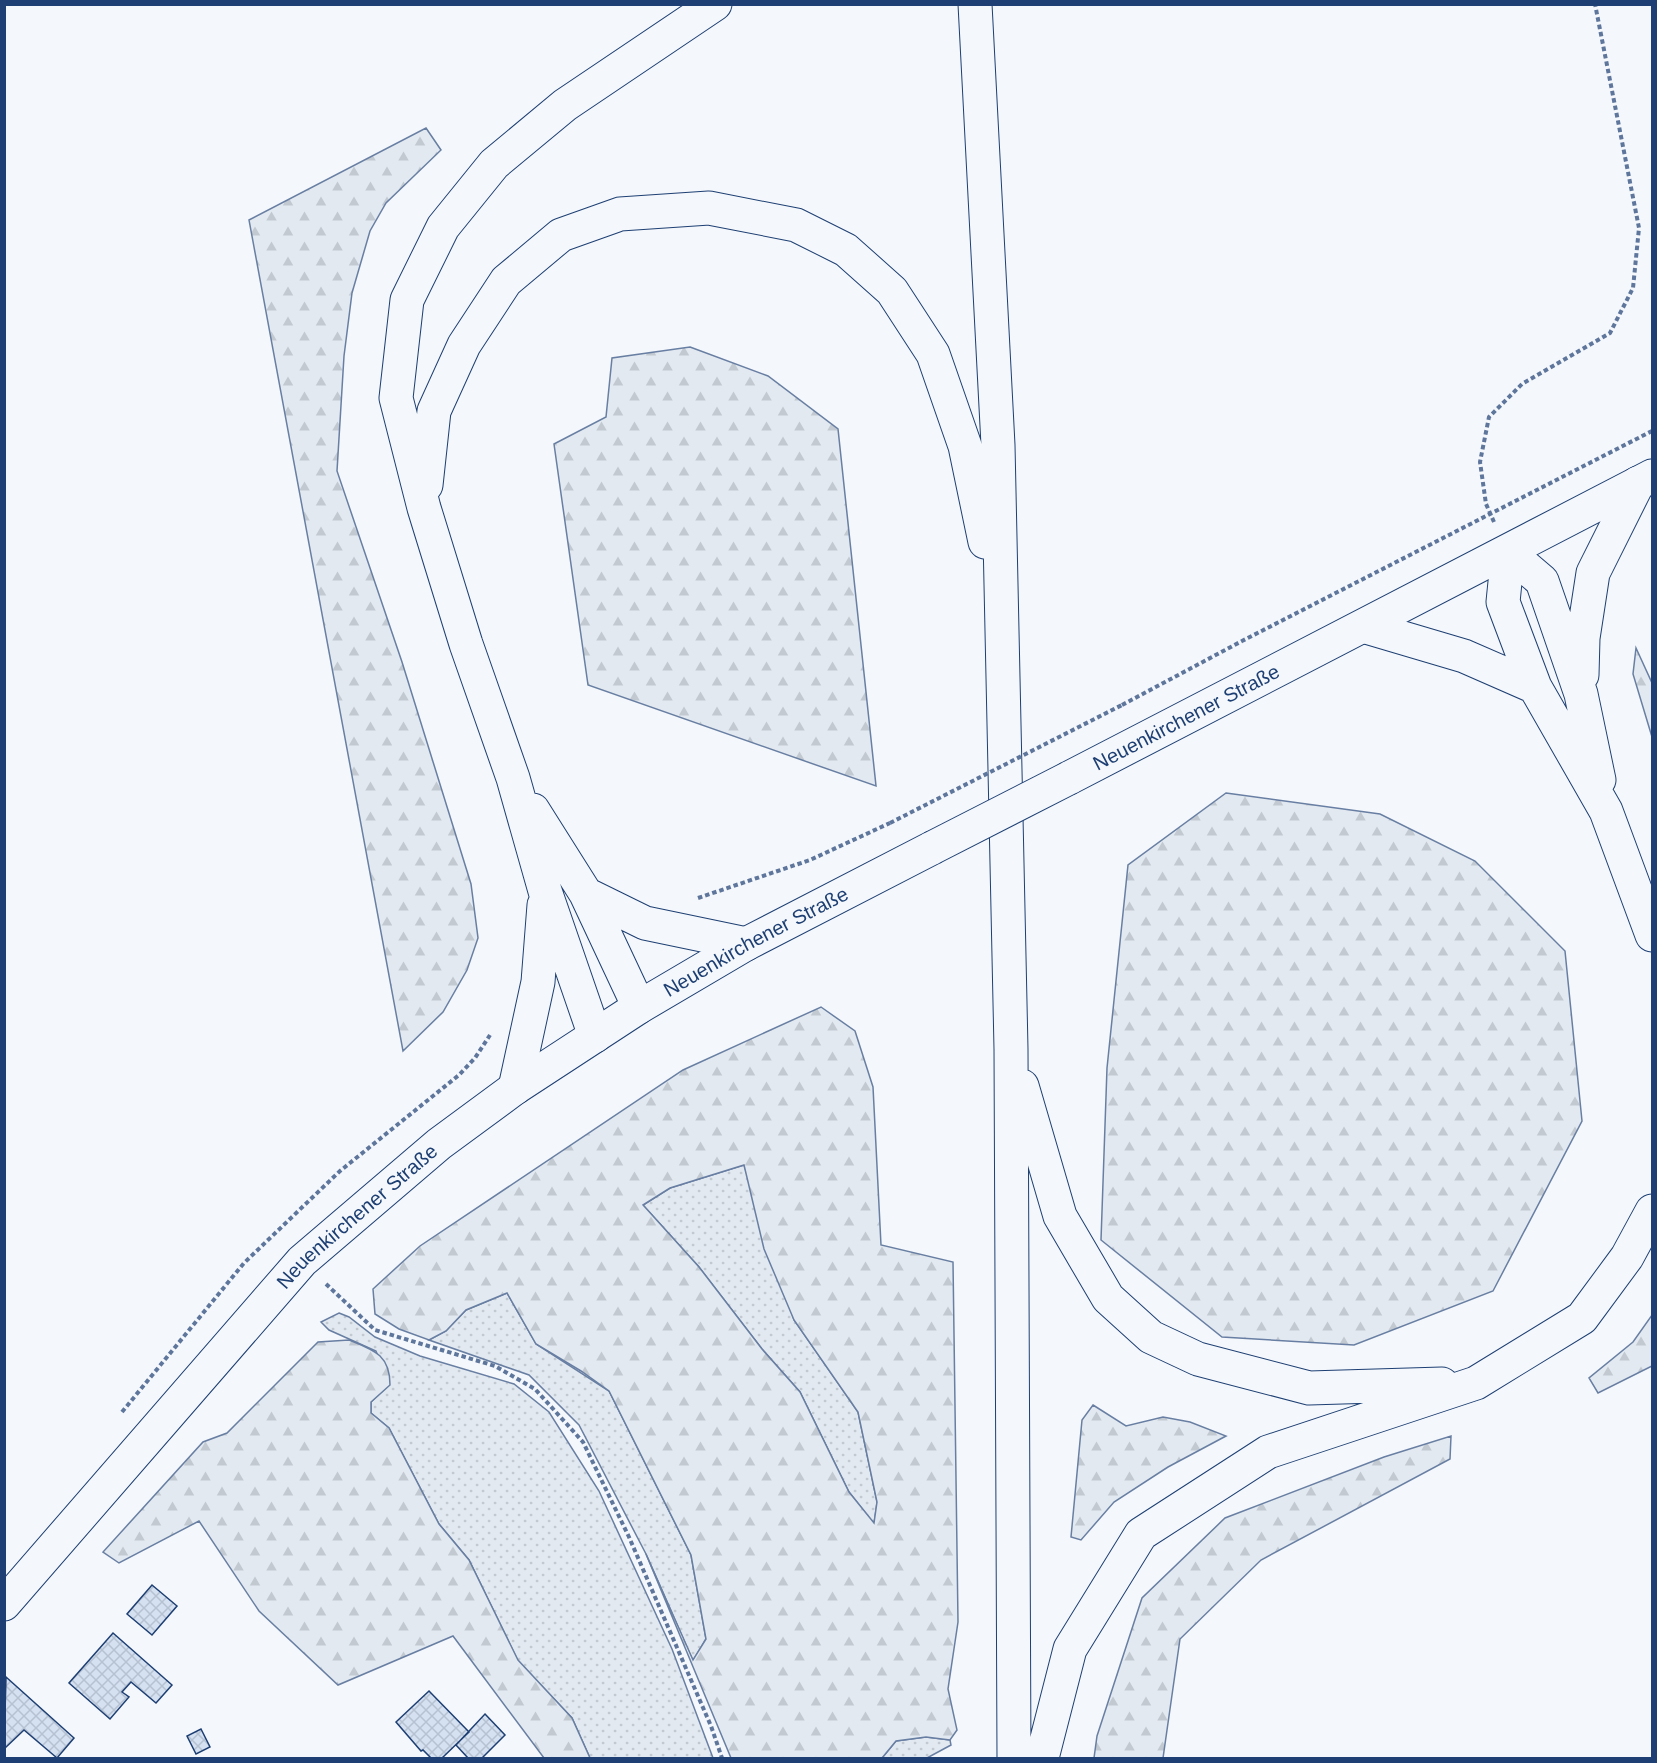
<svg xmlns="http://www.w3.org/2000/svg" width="1657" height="1763" viewBox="0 0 1657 1763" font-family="Arial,sans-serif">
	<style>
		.grass { fill: url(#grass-dots); stroke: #687fa3; stroke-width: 1.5 }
		.forest { fill: url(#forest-firs); stroke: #687fa3; stroke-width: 1.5; fill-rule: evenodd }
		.building { fill: url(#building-cross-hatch); stroke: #1d3f73; stroke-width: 1.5 }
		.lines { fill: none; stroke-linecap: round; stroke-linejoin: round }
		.minor-casing { stroke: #1d3f73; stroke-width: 35 }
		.highway-casing { stroke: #1d3f73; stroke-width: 35 }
		.path { stroke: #5e769c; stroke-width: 4; stroke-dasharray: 4.5 3; stroke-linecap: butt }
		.minor { stroke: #f4f7fb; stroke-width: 33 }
		.highway { stroke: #f4f7fb; stroke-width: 33 }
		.minor-bridge-casing { stroke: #1d3f73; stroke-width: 35; stroke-linecap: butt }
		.path-bridge { stroke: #5e769c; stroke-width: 4; stroke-dasharray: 4.5 3; stroke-linecap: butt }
		.minor-bridge { stroke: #f4f7fb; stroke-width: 33 }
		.labels { text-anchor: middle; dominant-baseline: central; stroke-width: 4.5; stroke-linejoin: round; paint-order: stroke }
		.street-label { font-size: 20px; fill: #1d3f73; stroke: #f4f7fb }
	</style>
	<defs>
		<pattern id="grass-dots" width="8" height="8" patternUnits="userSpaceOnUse" patternTransform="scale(1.5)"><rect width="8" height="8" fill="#e3e9f0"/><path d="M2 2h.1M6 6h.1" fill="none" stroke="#c2c9d1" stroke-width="1.8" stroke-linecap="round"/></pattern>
		<pattern id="forest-firs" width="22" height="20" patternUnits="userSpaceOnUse" patternTransform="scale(1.5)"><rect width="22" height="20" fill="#e3e9f0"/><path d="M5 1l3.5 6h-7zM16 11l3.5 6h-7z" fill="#c2c9d1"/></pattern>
		<pattern id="building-cross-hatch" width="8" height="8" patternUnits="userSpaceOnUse" patternTransform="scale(1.5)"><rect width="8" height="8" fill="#d5e0f0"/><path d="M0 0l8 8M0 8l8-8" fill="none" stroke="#b6c1d1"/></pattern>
	</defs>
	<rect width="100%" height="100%" fill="#f4f7fb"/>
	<path class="grass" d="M 744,1165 L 794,1320 L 858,1412 L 877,1502 L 874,1524 L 849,1492 L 800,1392 L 762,1349 L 699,1267 L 643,1205 L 670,1188 Z
		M 507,1293 L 536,1344 L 609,1391 L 691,1555 L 706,1639 L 693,1661 L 646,1554 L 579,1425 L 529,1375 L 429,1340 L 446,1331 L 466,1310 Z
		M 339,1313 L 349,1317 L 375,1337 L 420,1356 L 514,1384 L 549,1412 L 599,1491 L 672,1649 L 713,1758 L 590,1758 L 572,1718 L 518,1661 L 469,1560 L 439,1524 L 389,1428 L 371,1413 L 371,1402 L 389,1385 L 376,1351 L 329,1330 L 321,1322 Z
		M 926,1737 L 950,1740 L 951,1745 L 927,1758 L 882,1758 L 896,1741 Z"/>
	<path class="forest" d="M 426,128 L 441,150 L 386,203 L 370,231 L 352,293 L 344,356 L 337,471 L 402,662 L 471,884 L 478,938 L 467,970 L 443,1012 L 403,1051 L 249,220 Z
		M 690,347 L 768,376 L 838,429 L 876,786 L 588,685 L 554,444 L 606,417 L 612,358 Z
		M 1636,648 L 1652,683 L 1652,737 L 1633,674 Z
		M 1226,793 L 1380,814 L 1475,861 L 1565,951 L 1582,1121 L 1493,1291 L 1354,1345 L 1222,1337 L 1101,1240 L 1107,1068 L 1128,865 Z
		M 821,1007 L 855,1031 L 873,1087 L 881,1245 L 953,1262 L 958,1622 L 948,1689 L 957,1730 L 950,1740 L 926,1737 L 896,1741 L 882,1758 L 731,1758 L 646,1554 L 693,1660 L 706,1639 L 691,1555 L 609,1391 L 581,1371 L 536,1344 L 507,1293 L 466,1310 L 446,1331 L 429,1340 L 399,1329 L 375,1314 L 373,1289 L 420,1246 L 683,1070 ZM 744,1165 L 764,1249 L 794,1320 L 858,1412 L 877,1502 L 874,1523 L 849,1492 L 800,1392 L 762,1349 L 699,1267 L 643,1205 L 670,1188 Z
		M 1652,1315 L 1652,1366 L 1598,1393 L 1589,1378 L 1633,1342 Z
		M 349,1340 C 374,1350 390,1355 390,1385 L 371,1402 L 371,1413 L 389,1428 L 439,1524 L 469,1560 L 518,1660 L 572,1718 L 590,1758 L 544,1758 L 453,1636 L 338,1685 L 259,1611 L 199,1521 L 119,1563 L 103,1552 L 203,1442 L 227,1433 L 318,1342 Z
		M 1093,1405 L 1126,1426 L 1163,1417 L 1190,1422 L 1226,1436 L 1168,1467 L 1114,1502 L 1081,1540 L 1071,1537 L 1082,1420 Z
		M 1451,1436 L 1450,1459 L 1261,1560 L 1180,1639 L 1163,1758 L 1094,1758 L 1097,1736 L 1142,1598 L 1225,1518 L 1384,1457 Z"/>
	<path class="building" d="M 152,1585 L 177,1606 L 152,1635 L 127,1614 Z
		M 113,1633 L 172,1685 L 156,1703 L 131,1682 L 122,1692 L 129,1697 L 110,1719 L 69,1683 Z
		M 6,1677 L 74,1738 L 57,1758 L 24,1730 L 4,1749 Z
		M 429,1691 L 469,1732 L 442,1758 L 431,1758 L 423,1750 L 421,1751 L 396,1722 Z
		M 485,1714 L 505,1735 L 482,1758 L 468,1758 L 456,1745 Z
		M 201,1729 L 210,1747 L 196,1754 L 187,1736 Z"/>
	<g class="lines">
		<g class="minor-casing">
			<g id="minor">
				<path id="s1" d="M 1069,778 L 1652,476"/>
				<path id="s2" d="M 4,1604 L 302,1261 L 439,1144 L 515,1088 L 639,1007 L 746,944 L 932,848"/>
			</g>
		</g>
		<g class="highway-casing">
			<path id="highway" d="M 975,4 L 998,445 L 1011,1049 L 1014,1758
				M 426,485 L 434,411 L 464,345 L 506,281 L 561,235 L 620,214 L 709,208 L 796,225 L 846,250 L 892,291 L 933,354 L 965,446 L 985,542
				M 1508,552 L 1503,602 L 1535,687 L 1606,811 L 1652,935
				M 1508,552 L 1542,581 L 1581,694 L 1599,780
				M 1366,627 L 1464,656 L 1535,687
				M 1582,675 L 1583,638 L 1593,573 L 1638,483
				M 533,810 L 586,894 L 639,1007
				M 586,894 L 645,923 L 746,944
				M 595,1036 L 545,891 L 513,778 L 466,644 L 424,508 L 396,398 L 407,300 L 443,227 L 494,164 L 565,105 L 715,4
				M 1022,1086 L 1060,1216 L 1108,1298 L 1151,1337 L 1198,1359 L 1309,1388 L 1442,1384
				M 515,1088 L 538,982 L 544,905
				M 1042,1758 L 1070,1649 L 1141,1534 L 1268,1452 L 1476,1383 L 1582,1318 L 1627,1257 L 1652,1211"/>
		</g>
		<path class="path" d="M 1494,522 L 1486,504 L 1480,462 L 1489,417 L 1522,384 L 1610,333 L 1633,288 L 1639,228 L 1595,4
			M 1122,705 L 1242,641 L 1652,431
			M 698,898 L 810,860 L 890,823
			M 326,1284 L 375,1330 L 495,1366 L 535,1389 L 583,1442 L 629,1537 L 711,1726 L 722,1758
			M 122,1412 L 244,1263 L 340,1171 L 459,1075 L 475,1058 L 490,1035"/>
		<use href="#minor" class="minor"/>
		<use href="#highway" class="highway"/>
		<g class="minor-bridge-casing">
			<path id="minor-bridge" d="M 932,848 L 1069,778"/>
		</g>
		<path class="path-bridge" d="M 890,823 L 1122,705"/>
		<use href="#minor-bridge" class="minor-bridge"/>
	</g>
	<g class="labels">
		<g class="street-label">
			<text stroke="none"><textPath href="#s1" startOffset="132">Neuenkirchener Straße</textPath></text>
			<text stroke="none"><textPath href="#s2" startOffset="1011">Neuenkirchener Straße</textPath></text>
			<text stroke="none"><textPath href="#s2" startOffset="525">Neuenkirchener Straße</textPath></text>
		</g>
	</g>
	<rect width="1657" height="1763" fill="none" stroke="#1d3f73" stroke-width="12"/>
</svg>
